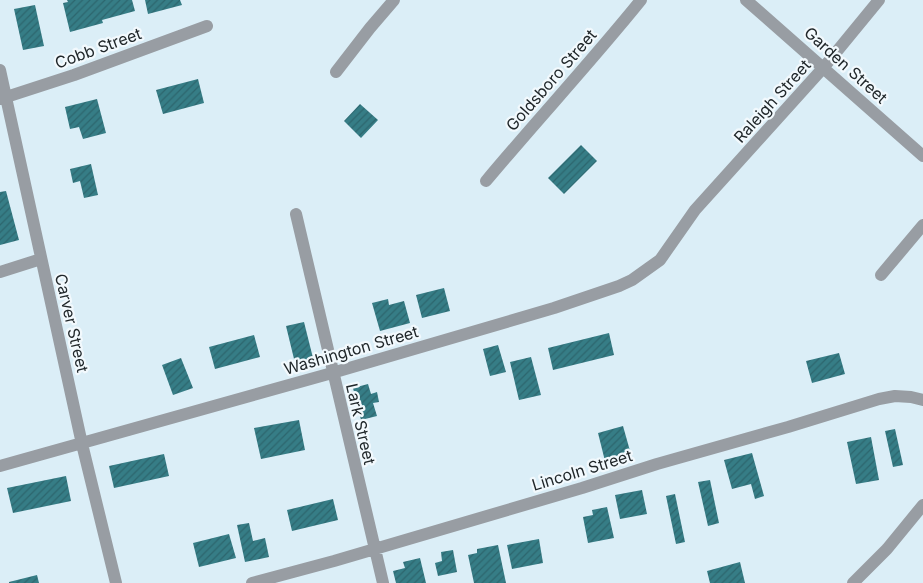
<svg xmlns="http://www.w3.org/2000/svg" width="923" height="583" viewBox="0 0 923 583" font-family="Inter,sans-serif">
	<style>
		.building { fill: url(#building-hatch) }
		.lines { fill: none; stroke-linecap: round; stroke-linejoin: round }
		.minor { stroke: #989da3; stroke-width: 12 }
		.labels { text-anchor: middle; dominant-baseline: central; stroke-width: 4.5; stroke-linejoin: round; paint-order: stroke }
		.street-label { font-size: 16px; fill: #20272a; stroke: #f2f9fd }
	</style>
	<defs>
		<pattern id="building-hatch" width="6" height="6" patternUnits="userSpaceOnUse" patternTransform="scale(1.25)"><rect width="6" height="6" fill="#367d86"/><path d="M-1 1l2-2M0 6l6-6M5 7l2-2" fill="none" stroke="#2d666e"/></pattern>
	</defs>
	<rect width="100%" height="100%" fill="#dbeef7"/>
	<path class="building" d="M 67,0 L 132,0 L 135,11 L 102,20 L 103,23 L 70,32 L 63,3 L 68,2 Z
		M 145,0 L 180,0 L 182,5 L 148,14 Z
		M 35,5 L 44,46 L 23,50 L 14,9 Z
		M 198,79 L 204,103 L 163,114 L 156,90 Z
		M 97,99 L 106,133 L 83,139 L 79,127 L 70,129 L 65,107 Z
		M 360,104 L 378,120 L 361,138 L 344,121 Z
		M 581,145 L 597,161 L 564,194 L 548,178 Z
		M 91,164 L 98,195 L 84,198 L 80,181 L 73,183 L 70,169 Z
		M 6,191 L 19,240 L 0,245 L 0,192 Z
		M 444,288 L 450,311 L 422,318 L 416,295 Z
		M 388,299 L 389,305 L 404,301 L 410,323 L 380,331 L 372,303 Z
		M 304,322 L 313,358 L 295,363 L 286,326 Z
		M 609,333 L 614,355 L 553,370 L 548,348 Z
		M 254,335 L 260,357 L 215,369 L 209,347 Z
		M 498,345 L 506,372 L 490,376 L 483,349 Z
		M 839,353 L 845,374 L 812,383 L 806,361 Z
		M 531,357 L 541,395 L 519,400 L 510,362 Z
		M 181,358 L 193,388 L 173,395 L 162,365 Z
		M 368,384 L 371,394 L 377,392 L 379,402 L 373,403 L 377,416 L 361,420 L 353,388 Z
		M 299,420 L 305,450 L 261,459 L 254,428 Z
		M 623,426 L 632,458 L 606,465 L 598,433 Z
		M 895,429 L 903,465 L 893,467 L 885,431 Z
		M 871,437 L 879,480 L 856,484 L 847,442 Z
		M 752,453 L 764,496 L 755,499 L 751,484 L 732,489 L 724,460 Z
		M 164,454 L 169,476 L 114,488 L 109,466 Z
		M 66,476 L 71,501 L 13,513 L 7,488 Z
		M 710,480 L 719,523 L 708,526 L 698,482 Z
		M 642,490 L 647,514 L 620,519 L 615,495 Z
		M 675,494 L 685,542 L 676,544 L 666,496 Z
		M 333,499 L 338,520 L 292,531 L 287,510 Z
		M 607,507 L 614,538 L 588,543 L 583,517 L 593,515 L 592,510 Z
		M 249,523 L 253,541 L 265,538 L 269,557 L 245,562 L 237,525 Z
		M 229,534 L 236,558 L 199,567 L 193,543 Z
		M 539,539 L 543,563 L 512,569 L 507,545 Z
		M 498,545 L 506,583 L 474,583 L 468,555 L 477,553 L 477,549 Z
		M 453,550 L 457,572 L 438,576 L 435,563 L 442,561 L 441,552 Z
		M 420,558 L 426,583 L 396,583 L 393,571 L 405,568 L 403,562 Z
		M 740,562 L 745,583 L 710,583 L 707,571 Z
		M 37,575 L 39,583 L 9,583 L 9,582 Z"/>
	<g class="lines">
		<path class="minor" d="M 746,0 L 923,156
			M 0,70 L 82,444 L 116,583
			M 336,72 L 370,28 L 394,0
			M 0,99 L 74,75 L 207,26
			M 486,181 C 537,120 591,62 641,0
			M 296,214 L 383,583
			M 0,272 L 41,259
			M 881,275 L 923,225
			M 0,466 L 332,373 L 554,308 L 619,286 L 632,280 L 660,260 L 695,210 L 824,67 L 879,0
			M 252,583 L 334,561 L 582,488 L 657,464 L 788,427 L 879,399 L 895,396 L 911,397 L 923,400
			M 853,583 L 887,549 L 923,505"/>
	</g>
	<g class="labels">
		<g class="street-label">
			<text transform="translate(98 48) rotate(-20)">Cobb Street</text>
			<text transform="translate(846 65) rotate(42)">Garden Street</text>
			<text transform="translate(551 80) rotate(-49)">Goldsboro Street</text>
			<text transform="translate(772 101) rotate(-48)">Raleigh Street</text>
			<text transform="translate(72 323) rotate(77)">Carver Street</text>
			<text transform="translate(351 350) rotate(-16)">Washington Street</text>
			<text transform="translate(361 424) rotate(77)">Lark Street</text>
			<text transform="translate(582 470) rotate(-17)">Lincoln Street</text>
		</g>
	</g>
</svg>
